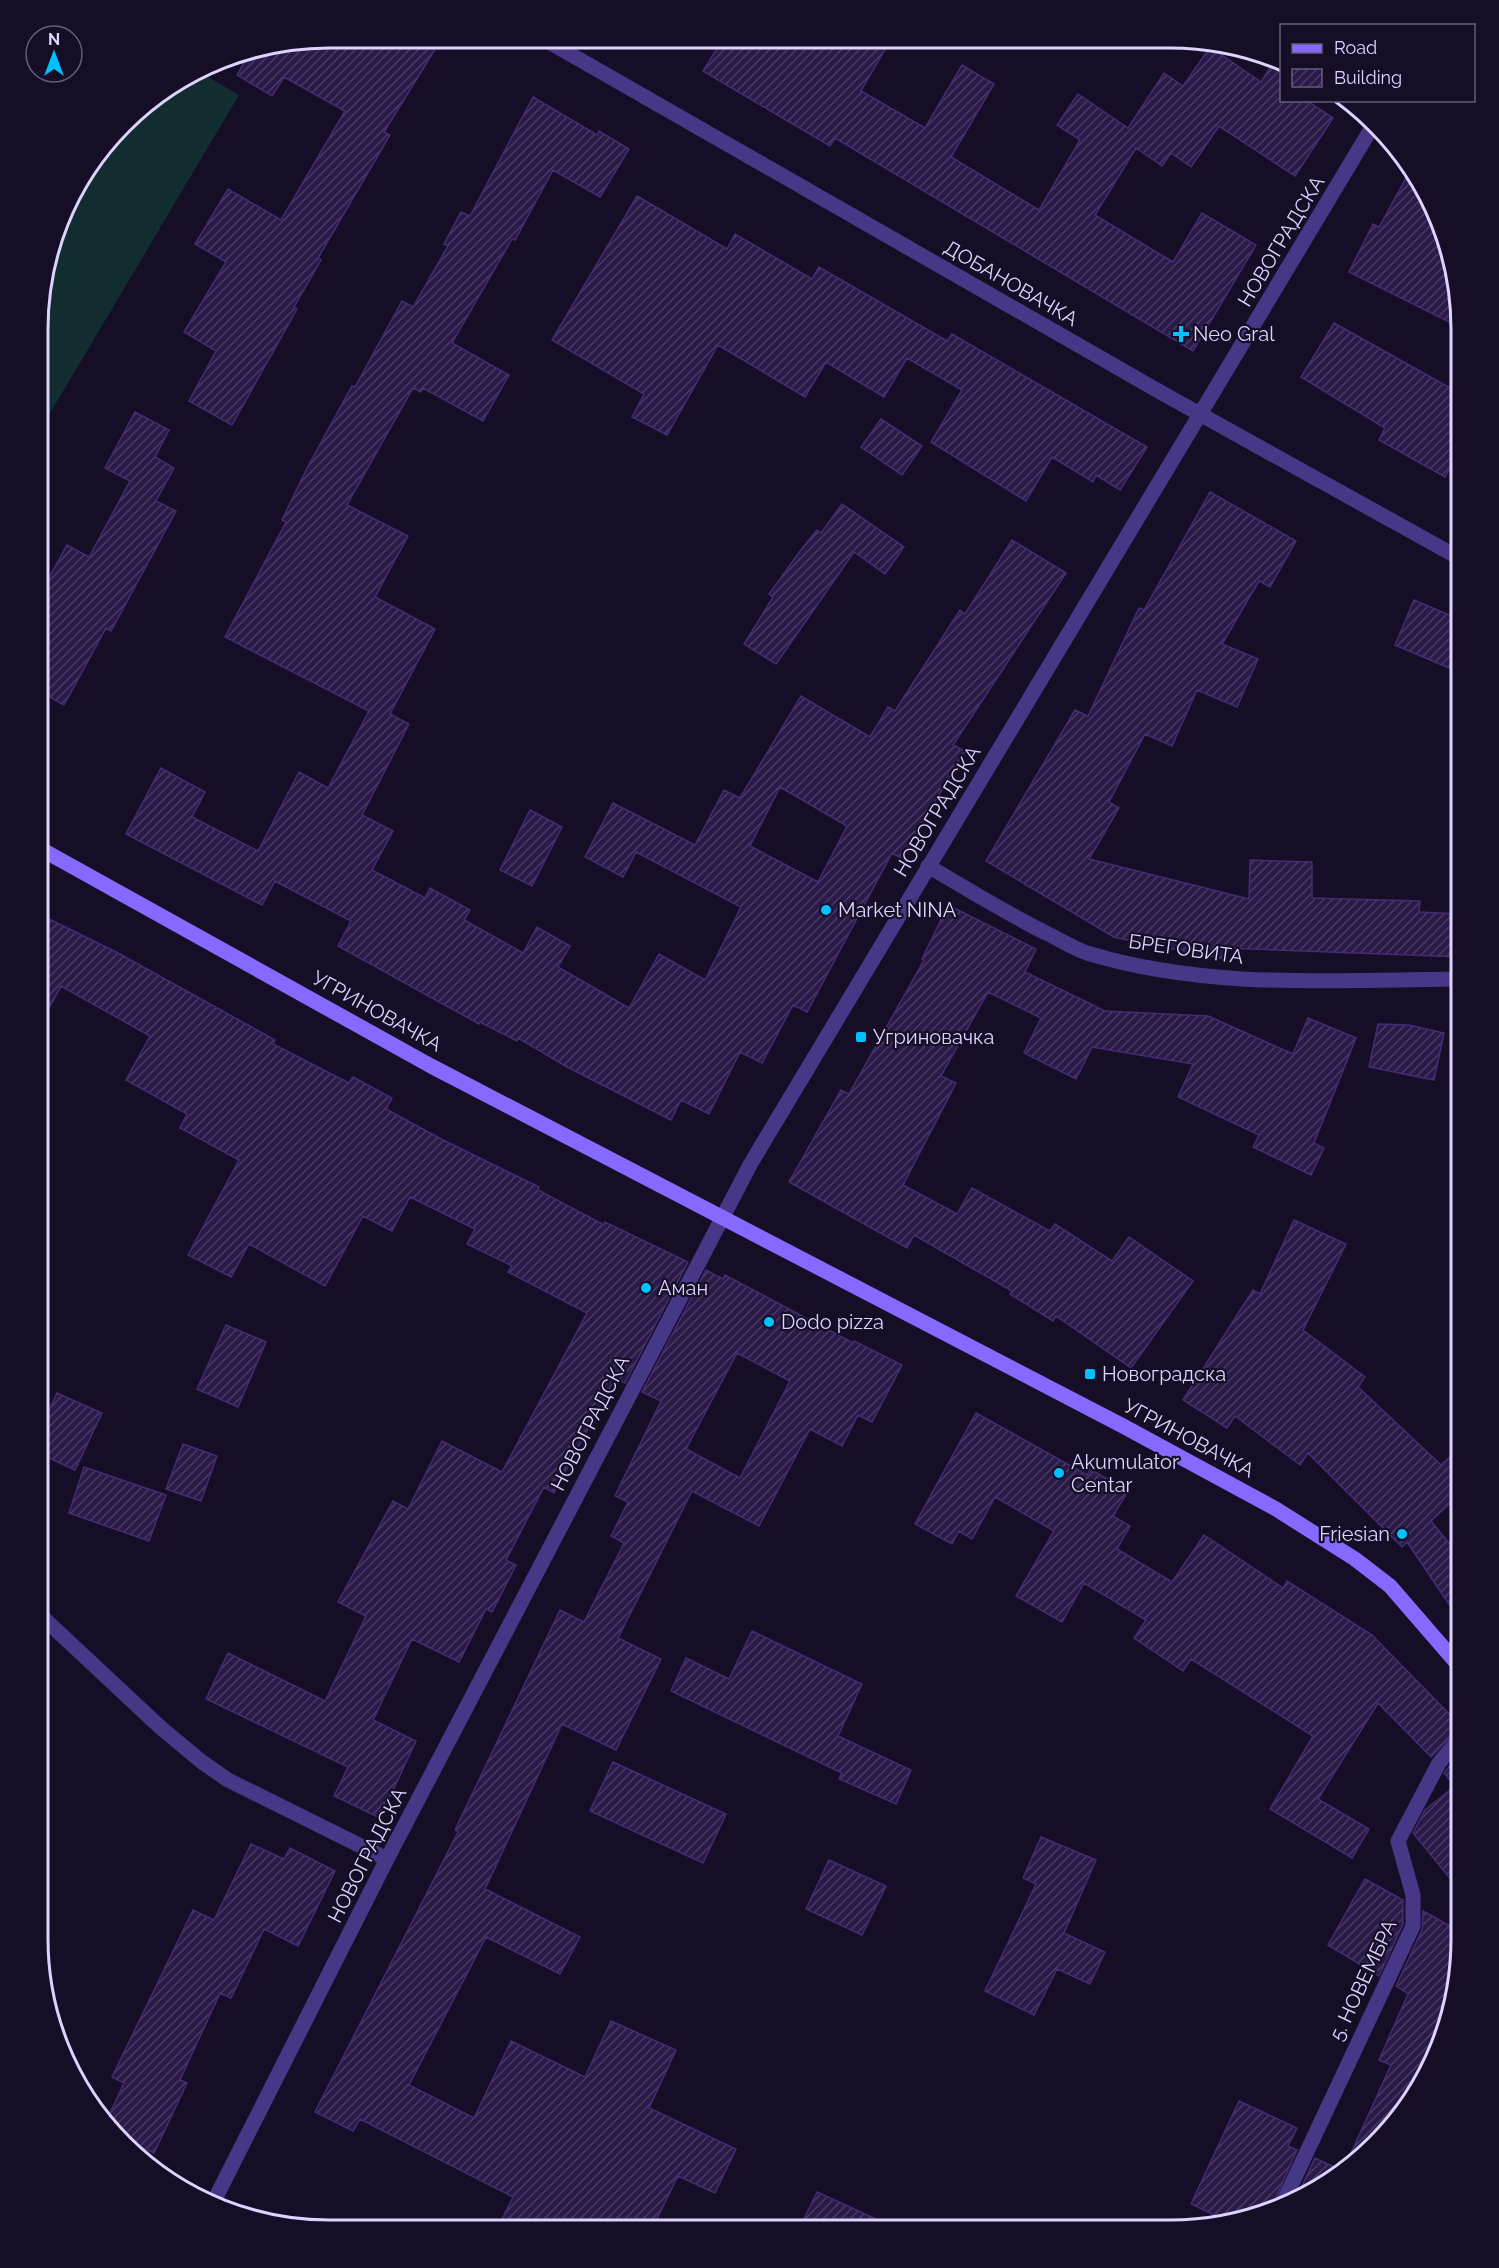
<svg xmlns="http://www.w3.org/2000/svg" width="1499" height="2268" viewBox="0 0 1499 2268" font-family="Raleway,sans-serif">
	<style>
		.pitch { fill: #112d30 }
		.building { fill: url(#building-hatch); stroke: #442b74; stroke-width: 1.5; fill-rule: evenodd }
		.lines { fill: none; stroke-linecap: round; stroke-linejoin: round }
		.minor { stroke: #463886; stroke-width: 15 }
		.secondary { stroke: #846aff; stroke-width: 15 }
		.poi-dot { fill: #00c0fe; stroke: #160e26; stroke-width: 2 }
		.labels { text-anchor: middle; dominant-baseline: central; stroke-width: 4.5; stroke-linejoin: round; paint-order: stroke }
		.street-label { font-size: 20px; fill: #ded3ff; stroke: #160e26 }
		.poi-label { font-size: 20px; fill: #ded3ff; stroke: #160e26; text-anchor: start }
		.rim { fill: none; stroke: #ded3ff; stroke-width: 3 }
	</style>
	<defs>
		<pattern id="building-hatch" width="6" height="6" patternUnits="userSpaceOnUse" patternTransform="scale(1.5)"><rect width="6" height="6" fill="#2a1a48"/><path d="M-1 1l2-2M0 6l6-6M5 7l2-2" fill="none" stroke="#483a63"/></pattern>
	</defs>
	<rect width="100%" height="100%" fill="#160e26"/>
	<path class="pitch" d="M 201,73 L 239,95 L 40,430 L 40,290 L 76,183 L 137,110 Z"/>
	<path class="building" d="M 329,38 L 442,38 L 384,132 L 390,135 L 318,258 L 321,260 L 294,307 L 297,309 L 232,425 L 189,401 L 216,351 L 184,332 L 226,262 L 195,244 L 228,189 L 281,220 L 345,111 L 284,77 L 272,96 L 237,75 L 248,56 L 241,52 Z
		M 723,39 L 891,39 L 861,91 L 925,128 L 962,65 L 994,84 L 951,157 L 1039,210 L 1080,140 L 1057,125 L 1078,94 L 1128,128 L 1164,73 L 1183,86 L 1210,47 L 1261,82 L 1276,58 L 1281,60 L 1281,100 L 1306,100 L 1333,118 L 1295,176 L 1219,126 L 1191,167 L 1171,153 L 1162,166 L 1136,148 L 1095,215 L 1173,262 L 1202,213 L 1256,245 L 1193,351 L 835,138 L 830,146 L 703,71 Z
		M 533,97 L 597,135 L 599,131 L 629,149 L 600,197 L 553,170 L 515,240 L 512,239 L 452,343 L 509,375 L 483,421 L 423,388 L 421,392 L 413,388 L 347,505 L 408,536 L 375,597 L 435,629 L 390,714 L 409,724 L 362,815 L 393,831 L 372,870 L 425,898 L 430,888 L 470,910 L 464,920 L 523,953 L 537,927 L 570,946 L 558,967 L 629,1008 L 659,954 L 705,980 L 741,907 L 636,852 L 623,877 L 585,857 L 613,803 L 695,845 L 724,790 L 740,798 L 801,696 L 870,737 L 888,707 L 895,711 L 960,610 L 965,614 L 1012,540 L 1066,573 L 953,745 L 965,751 L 901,858 L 892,853 L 807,1012 L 793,1005 L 762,1063 L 740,1052 L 709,1114 L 681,1100 L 671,1120 L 569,1068 L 518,1038 L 517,1041 L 480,1022 L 479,1024 L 338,946 L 351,921 L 275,881 L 262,905 L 126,834 L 161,768 L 205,792 L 192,817 L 258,851 L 299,772 L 328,788 L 369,711 L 225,637 L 286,522 L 282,520 L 307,468 L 352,386 L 355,387 L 402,301 L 413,307 L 448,246 L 444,244 L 461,212 L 470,216 ZM 780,787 L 847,826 L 818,882 L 750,846 Z
		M 1411,169 L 1439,217 L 1461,328 L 1349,272 L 1373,224 L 1379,227 Z
		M 637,196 L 727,249 L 735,234 L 812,279 L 819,267 L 947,341 L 952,334 L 1147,447 L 1120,490 L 1096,475 L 1093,482 L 1052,457 L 1026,501 L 931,442 L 962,390 L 907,358 L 884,397 L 826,362 L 805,397 L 718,345 L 667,435 L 632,417 L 644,394 L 552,340 Z
		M 1334,323 L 1461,394 L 1461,448 L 1445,477 L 1379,440 L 1385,428 L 1301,377 Z
		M 135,412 L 169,430 L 155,457 L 174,468 L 156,501 L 176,511 L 111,631 L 106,628 L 64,705 L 39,691 L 40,594 L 67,545 L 89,557 L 130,481 L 105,468 Z
		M 881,419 L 922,446 L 902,475 L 861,447 Z
		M 1210,492 L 1296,541 L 1270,587 L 1259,581 L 1222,644 L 1258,659 L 1237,707 L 1197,690 L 1172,746 L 1145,734 L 1109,802 L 1119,808 L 1089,859 L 1249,899 L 1250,860 L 1312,862 L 1312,898 L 1420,901 L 1419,912 L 1461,914 L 1461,957 L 1227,948 L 1225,959 L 1122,939 L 1114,937 L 986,861 L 1075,710 L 1088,716 L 1139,608 L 1144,610 Z
		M 842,504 L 904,547 L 885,574 L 854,552 L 776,664 L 744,644 L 773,597 L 769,594 L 800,551 L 817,530 L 821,533 Z
		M 1414,600 L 1461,620 L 1461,673 L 1395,645 Z
		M 530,810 L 562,827 L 532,886 L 500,870 Z
		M 948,905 L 1036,949 L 1025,972 L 1105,1011 L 1208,1016 L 1293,1054 L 1308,1018 L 1356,1038 L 1314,1143 L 1324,1148 L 1311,1175 L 1253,1147 L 1259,1135 L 1178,1097 L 1193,1064 L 1092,1047 L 1076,1079 L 1024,1053 L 1041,1018 L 988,992 L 941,1076 L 956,1083 L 903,1185 L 957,1214 L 972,1188 L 1050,1231 L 1055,1224 L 1112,1261 L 1129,1237 L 1193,1281 L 1131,1368 L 1056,1316 L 1053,1321 L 1010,1294 L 1012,1291 L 914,1235 L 907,1248 L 789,1182 L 841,1090 L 849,1094 L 924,960 L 922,959 Z
		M 39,914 L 118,953 L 275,1040 L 273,1044 L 349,1083 L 353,1077 L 392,1098 L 386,1109 L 441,1139 L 539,1187 L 538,1190 L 604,1225 L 605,1222 L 688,1262 L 625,1383 L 615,1378 L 554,1493 L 544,1487 L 506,1560 L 516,1565 L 492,1612 L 486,1609 L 459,1662 L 412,1639 L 373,1720 L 416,1741 L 380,1818 L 334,1796 L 348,1767 L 206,1699 L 228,1653 L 325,1701 L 366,1616 L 338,1602 L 393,1501 L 408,1509 L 442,1441 L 502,1472 L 587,1313 L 508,1272 L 512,1266 L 467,1244 L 475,1229 L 410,1197 L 392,1231 L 363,1216 L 325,1286 L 249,1244 L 231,1277 L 188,1255 L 239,1160 L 180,1128 L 187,1114 L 126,1080 L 150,1036 L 61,986 L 39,1027 Z
		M 1378,1024 L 1409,1025 L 1444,1033 L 1434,1080 L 1369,1067 Z
		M 1294,1220 L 1346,1244 L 1303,1330 L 1365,1377 L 1358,1387 L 1441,1465 L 1461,1447 L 1461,1493 L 1431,1521 L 1461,1558 L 1461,1622 L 1407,1542 L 1402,1547 L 1308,1453 L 1300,1465 L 1235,1416 L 1227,1428 L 1183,1400 L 1253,1290 L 1260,1294 Z
		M 706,1270 L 723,1279 L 725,1275 L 853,1343 L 854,1341 L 902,1365 L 872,1422 L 858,1415 L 842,1446 L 810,1429 L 759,1526 L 692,1491 L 618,1638 L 661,1659 L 616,1750 L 562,1724 L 485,1889 L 580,1937 L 560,1974 L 486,1937 L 409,2085 L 474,2118 L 511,2041 L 585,2077 L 611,2021 L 676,2050 L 649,2108 L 736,2149 L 715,2193 L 678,2176 L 652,2229 L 497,2229 L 513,2197 L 360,2119 L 353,2131 L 315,2112 L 458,1832 L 455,1830 L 560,1610 L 584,1622 L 624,1543 L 611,1536 L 628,1502 L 615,1496 L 661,1401 L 642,1392 ZM 737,1353 L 790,1381 L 740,1478 L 686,1449 Z
		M 226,1325 L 266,1342 L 238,1407 L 197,1389 Z
		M 57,1393 L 102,1413 L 75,1470 L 38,1453 L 38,1435 Z
		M 976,1413 L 1087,1475 L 1090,1469 L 1128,1491 L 1113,1516 L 1130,1526 L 1117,1549 L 1172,1582 L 1204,1535 L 1283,1588 L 1287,1581 L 1372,1635 L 1461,1726 L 1431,1757 L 1378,1703 L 1318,1799 L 1369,1829 L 1352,1858 L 1270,1809 L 1313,1736 L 1191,1659 L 1183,1671 L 1134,1638 L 1146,1620 L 1084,1583 L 1062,1622 L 1016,1596 L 1054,1531 L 995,1497 L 972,1539 L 959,1531 L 952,1544 L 915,1524 Z
		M 183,1444 L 217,1456 L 201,1501 L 166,1489 Z
		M 84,1467 L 166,1495 L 149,1541 L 69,1513 Z
		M 752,1631 L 862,1684 L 838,1736 L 911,1770 L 896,1804 L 839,1779 L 842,1773 L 671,1691 L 686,1658 L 729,1679 Z
		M 1461,1752 L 1461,1892 L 1413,1833 L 1425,1810 L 1455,1786 L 1444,1773 Z
		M 613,1762 L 726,1814 L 703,1863 L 590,1811 Z
		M 1041,1837 L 1096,1860 L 1064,1933 L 1105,1952 L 1090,1984 L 1057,1969 L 1034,2015 L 985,1991 L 1036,1884 L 1023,1878 Z
		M 251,1844 L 284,1859 L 290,1848 L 335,1871 L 298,1946 L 264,1929 L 231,1998 L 220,1993 L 180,2080 L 187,2083 L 154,2153 L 116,2135 L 105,2124 L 124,2083 L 112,2077 L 193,1910 L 214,1920 Z
		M 829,1860 L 886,1886 L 862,1935 L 806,1909 Z
		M 1365,1879 L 1403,1900 L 1403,1924 L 1379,1976 L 1328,1945 Z
		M 1423,1911 L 1461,1932 L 1461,1959 L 1446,2033 L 1412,2101 L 1351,2167 L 1346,2164 L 1391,2065 L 1379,2060 L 1408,1994 L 1396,1986 L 1422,1930 Z
		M 1239,2101 L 1297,2128 L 1288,2146 L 1297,2150 L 1270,2211 L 1225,2220 L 1191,2204 Z
		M 1315,2158 L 1345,2172 L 1295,2201 Z
		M 817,2192 L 900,2230 L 799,2229 Z"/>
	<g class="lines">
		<path class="minor" d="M 542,38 L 1162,393 L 1461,559
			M 928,866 C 967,889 1006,913 1046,933 C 1059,939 1073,948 1087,953 C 1208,990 1336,980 1461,979
			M 38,1613 L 160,1727 L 202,1762 L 228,1780 L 387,1859
			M 212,2205 L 387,1859 L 751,1163 L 1374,124
			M 1280,2209 L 1413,1926 L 1413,1895 L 1398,1841 L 1439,1763 L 1461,1737"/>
		<path class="secondary" d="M 39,848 L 431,1066 L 1123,1426 L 1276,1509 L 1355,1559 L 1390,1586 L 1461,1668"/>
	</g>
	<g class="poi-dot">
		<path d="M1178 325h6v6h6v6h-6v6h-6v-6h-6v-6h6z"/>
		<circle cx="826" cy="910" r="6"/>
		<rect x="855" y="1031" width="12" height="12" rx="3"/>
		<circle cx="646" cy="1288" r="6"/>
		<circle cx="769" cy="1322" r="6"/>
		<rect x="1084" y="1368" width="12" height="12" rx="3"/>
		<circle cx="1059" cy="1473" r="6"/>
		<circle cx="1402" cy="1534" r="6"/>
	</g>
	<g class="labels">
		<g class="street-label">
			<text transform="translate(1281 241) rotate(-59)">НОВОГРАДСКА</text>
			<text transform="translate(1011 283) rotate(30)">ДОБАНОВАЧКА</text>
			<text transform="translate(937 811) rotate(-59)">НОВОГРАДСКА</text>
			<text transform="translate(1186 949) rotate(8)">БРЕГОВИТА</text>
			<text transform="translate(377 1011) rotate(29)">УГРИНОВАЧКА</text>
			<text transform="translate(590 1423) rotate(-63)">НОВОГРАДСКА</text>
			<text transform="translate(1189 1438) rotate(28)">УГРИНОВАЧКА</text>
			<text transform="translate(367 1855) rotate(-63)">НОВОГРАДСКА</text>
			<text transform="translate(1363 1980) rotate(-65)">5. НОВЕМБРА</text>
		</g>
		<g class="poi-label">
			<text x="1193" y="334">Neo Gral</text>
			<text x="838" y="910">Market NINA</text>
			<text x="873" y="1037">Угриновачка</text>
			<text x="658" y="1288">Аман</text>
			<text x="781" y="1322">Dodo pizza</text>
			<text x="1102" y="1374">Новоградска</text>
			<text x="1071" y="1462">Akumulator<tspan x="1071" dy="23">Centar</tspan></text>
			<text x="1390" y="1534" text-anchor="end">Friesian</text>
		</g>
	</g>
	<path d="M0 0H1499V2268H0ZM329 48H1170A281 281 0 0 1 1451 329V1939A281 281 0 0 1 1170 2220H329A281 281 0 0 1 48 1939V329A281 281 0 0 1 329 48Z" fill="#160e26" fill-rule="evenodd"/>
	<path class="rim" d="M329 48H1170A281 281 0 0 1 1451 329V1939A281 281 0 0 1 1170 2220H329A281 281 0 0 1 48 1939V329A281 281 0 0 1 329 48Z"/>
	<rect x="1280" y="24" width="195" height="78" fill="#160e26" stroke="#665d7d" stroke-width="1.5"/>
	<rect x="1292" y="44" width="30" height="9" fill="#846aff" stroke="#665d7d" stroke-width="1.5"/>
	<text x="1334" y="54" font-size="18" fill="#ded3ff">Road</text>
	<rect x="1292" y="69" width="30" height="18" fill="url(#building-hatch)" stroke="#665d7d" stroke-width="1.5"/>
	<text x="1334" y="84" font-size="18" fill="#ded3ff">Building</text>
	<g transform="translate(54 54)"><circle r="28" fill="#160e26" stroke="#665d7d" stroke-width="1.5"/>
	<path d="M0-4.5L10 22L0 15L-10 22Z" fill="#00c0fe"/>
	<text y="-9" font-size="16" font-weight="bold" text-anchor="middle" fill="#ded3ff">N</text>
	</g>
</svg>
